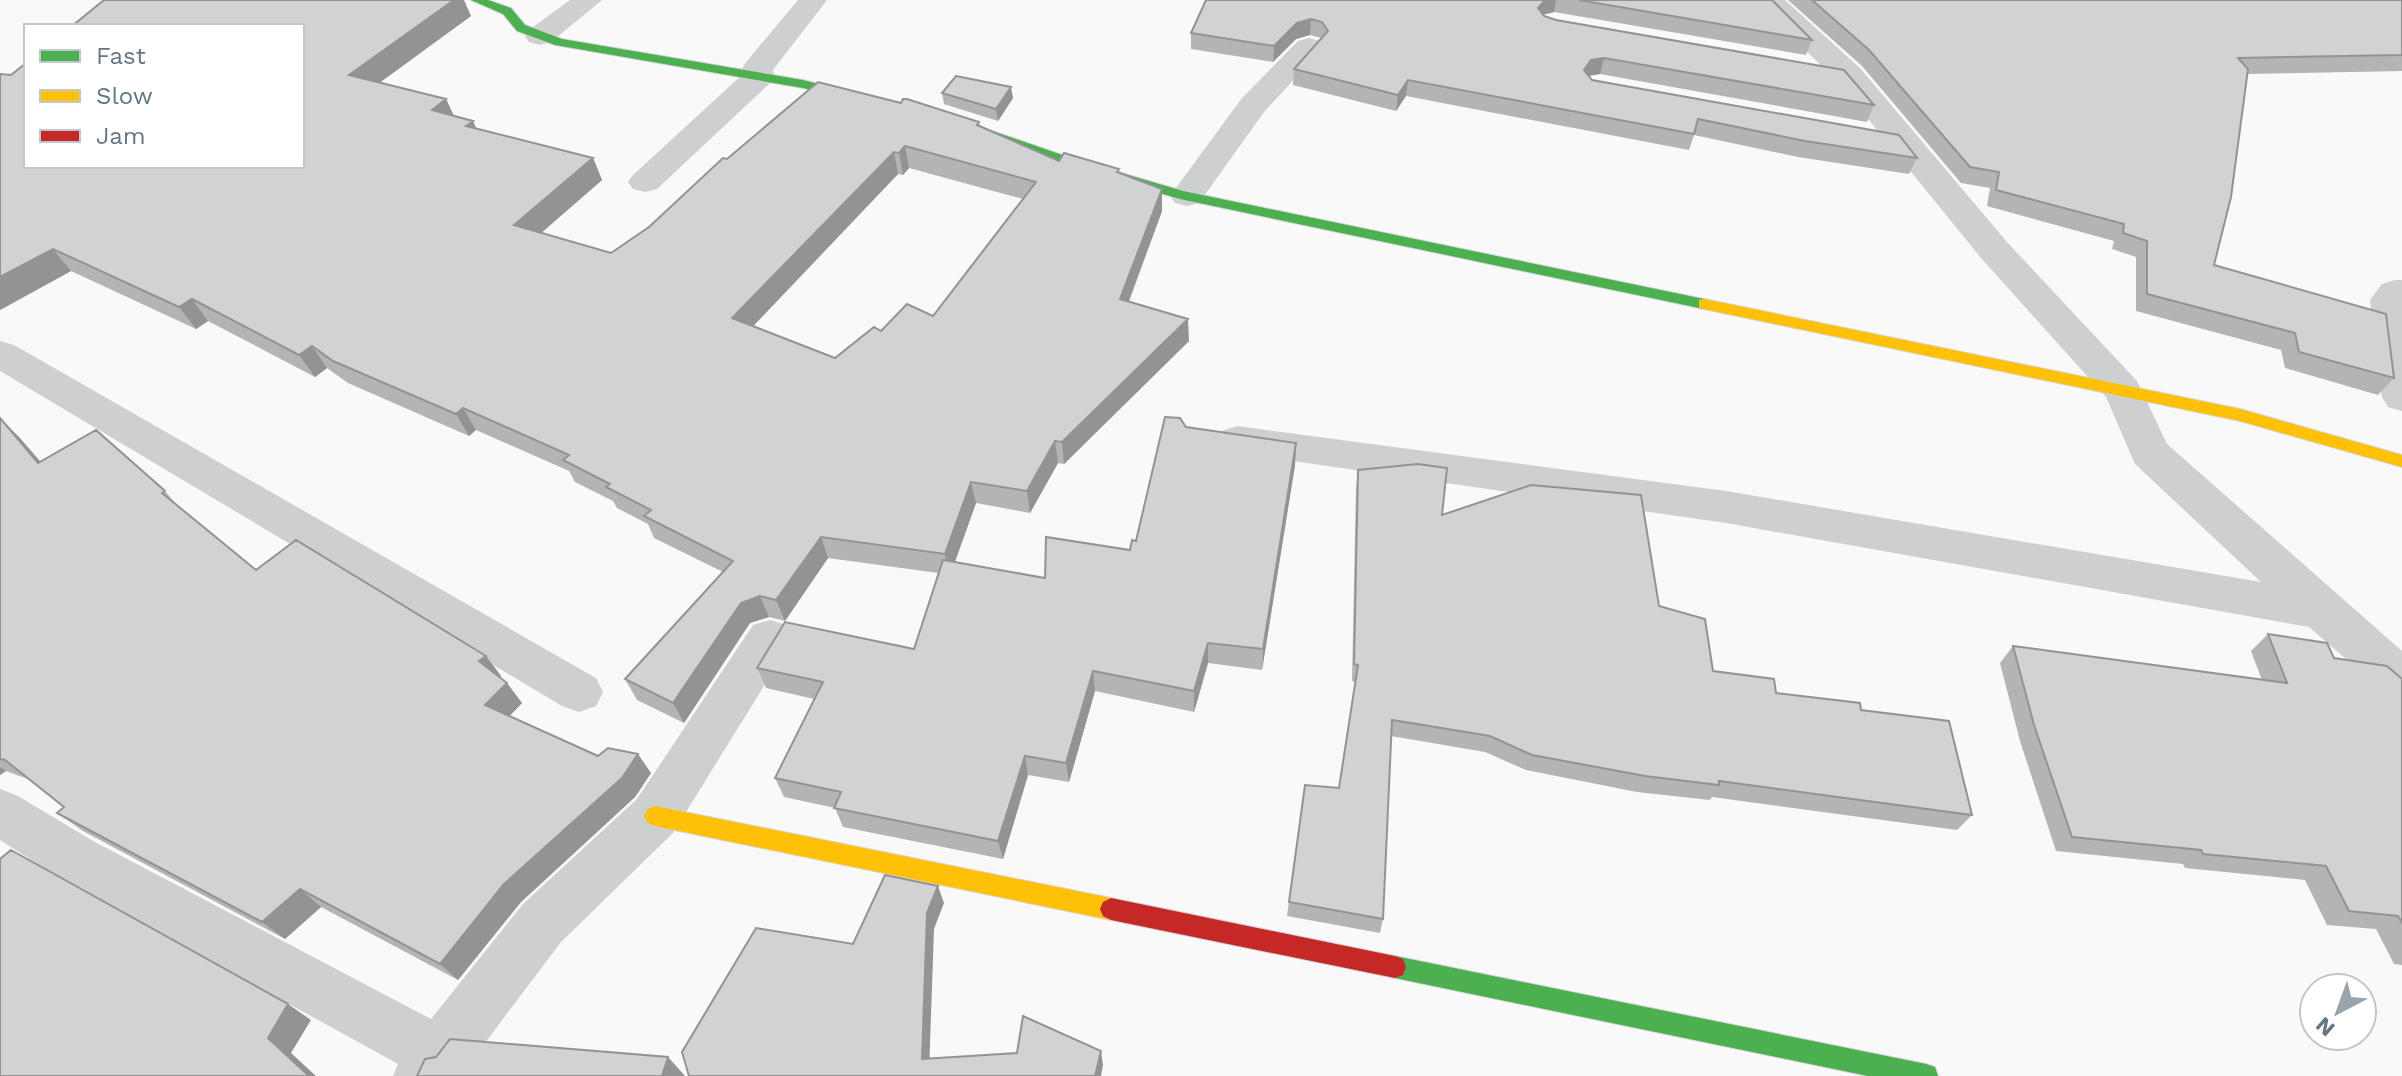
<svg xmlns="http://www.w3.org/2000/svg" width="2402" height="1076" viewBox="0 0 2402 1076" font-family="'Work Sans',sans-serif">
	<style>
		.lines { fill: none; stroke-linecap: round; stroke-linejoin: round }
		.fast-casing { stroke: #d5d6d7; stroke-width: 2 }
		.slow-casing { stroke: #d5d6d7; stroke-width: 2 }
		.jam-casing { stroke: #d5d6d7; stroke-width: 2 }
		.street { fill: #cecfd0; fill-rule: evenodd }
		.fast { fill: #4caf50; fill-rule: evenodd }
		.slow { fill: #ffc107; fill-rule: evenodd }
		.jam { fill: #c62828; fill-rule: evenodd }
		.wall { fill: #b3b5b5; fill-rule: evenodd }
		.shaded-wall { fill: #929394 }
		.building { fill: #d0d2d3; stroke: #929394; stroke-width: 2; fill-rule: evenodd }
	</style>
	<rect width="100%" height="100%" fill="#f9f9f9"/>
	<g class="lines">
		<g class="fast-casing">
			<path id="fast" d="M 471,0 L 488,0 L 511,8 L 525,25 L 562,39 L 803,80 L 877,99 L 871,103 L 803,88 L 555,45 L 517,31 L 503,14 Z
				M 946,115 L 1074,159 L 1183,191 L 1704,299 L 1712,304 L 1704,309 L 1180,199 L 1064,165 L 941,122 L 941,116 Z
				M 1395,956 L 1926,1064 L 1935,1067 L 1938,1076 L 1868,1076 L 1395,978 L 1387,975 L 1384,967 L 1387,959 Z"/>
		</g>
		<g class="slow-casing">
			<path id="slow" d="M 1704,299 L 2240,409 L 2402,455 L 2402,467 L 2240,421 L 1699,308 L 1699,300 Z
				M 655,806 L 1111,898 L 1119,902 L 1122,909 L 1119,916 L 1111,920 L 655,826 L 648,823 L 644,816 L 648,809 Z"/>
		</g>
		<g class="jam-casing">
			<path id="jam" d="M 1111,898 L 1395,956 L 1403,959 L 1406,967 L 1403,975 L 1395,978 L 1111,920 L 1103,916 L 1100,909 L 1103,902 Z"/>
		</g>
		<path class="street" d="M 570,0 L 602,0 L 551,42 L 540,45 L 529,42 L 525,36 L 529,30 Z
			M 798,0 L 827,0 L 773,70 L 774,76 L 770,83 L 657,189 L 645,192 L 633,189 L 628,182 L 633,175 L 743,74 L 742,69 L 746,62 Z
			M 1754,0 L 1785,0 L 1860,68 L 2007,242 L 2137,381 L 2167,444 L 2402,651 L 2402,699 L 2385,693 L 2309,627 L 1726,523 L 1222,451 L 1216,441 L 1222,431 L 1237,426 L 1726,491 L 2261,582 L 2135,464 L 2106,397 L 1981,258 L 1838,82 Z
			M 1309,38 L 1320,41 L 1324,47 L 1264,112 L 1199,203 L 1187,206 L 1175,203 L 1170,196 L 1242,98 L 1298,41 Z
			M 2395,280 L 2402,280 L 2402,411 L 2388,407 L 2382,397 L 2370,300 L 2382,284 Z
			M 0,341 L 14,345 L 596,678 L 603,692 L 596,706 L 579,712 L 562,706 L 0,371 Z
			M 770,620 L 787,625 L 793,639 L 673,833 L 561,942 L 460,1076 L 393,1076 L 398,1064 L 55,875 L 0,840 L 0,789 L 18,796 L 93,841 L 431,1019 L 523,904 L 637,799 L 753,625 Z"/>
		<use href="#fast" class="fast"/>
		<use href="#slow" class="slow"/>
		<use href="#jam" class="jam"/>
	</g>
	<path class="wall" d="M 1206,0 L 1772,0 L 1812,40 L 1806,55 L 1554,12 L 1543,15 L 1556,20 L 1874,105 L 1867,122 L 1600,74 L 1588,76 L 1592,80 L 1917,158 L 1909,174 L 1798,157 L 1694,135 L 1689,150 L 1406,96 L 1396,111 L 1293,85 L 1294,69 L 1321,38 L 1310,35 L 1296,39 L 1273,62 L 1191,49 L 1191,33 Z
		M 1788,0 L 2402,0 L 2402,71 L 2247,74 L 2214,265 L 2394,378 L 2378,395 L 2285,368 L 2281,350 L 2136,311 L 2136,257 L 2112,249 L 2114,241 L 1987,206 L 1990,188 L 1961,183 L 1862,66 Z
		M 471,16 L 379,83 L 446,99 L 454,116 L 476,128 L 593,158 L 602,180 L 541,233 L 611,253 L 649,227 L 727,159 L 979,122 L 980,127 L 1059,161 L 1119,173 L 1162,189 L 1162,211 L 1129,302 L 1189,341 L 1064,464 L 1058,463 L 1030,513 L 976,503 L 955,562 L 1045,578 L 1130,550 L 1136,541 L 1186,427 L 1296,443 L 1295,465 L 1262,670 L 1208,663 L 1194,712 L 1095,691 L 1069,782 L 1028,775 L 1003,859 L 843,827 L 835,808 L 784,797 L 775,778 L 814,699 L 766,688 L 757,668 L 914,649 L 938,573 L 828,558 L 785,621 L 769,617 L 750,623 L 684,723 L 637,700 L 625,679 L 723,572 L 654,538 L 648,524 L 617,508 L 613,501 L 575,482 L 569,471 L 476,430 L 469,436 L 348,383 L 327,368 L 315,377 L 208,321 L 196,329 L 71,271 L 0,310 L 11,75 ZM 909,168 L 1023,199 L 933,316 L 881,331 L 835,358 L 753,326 L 898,174 L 903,175 Z
		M 942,93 L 1013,98 L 998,121 L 944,104 Z
		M 0,418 L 40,462 L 165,491 L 177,505 L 256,570 L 486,656 L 501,676 L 500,677 L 522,703 L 509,716 L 598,756 L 651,773 L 635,797 L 521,902 L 458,980 L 321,907 L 285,939 L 83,831 L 57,813 L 64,807 L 28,779 L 6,771 L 0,775 Z
		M 1358,470 L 1442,515 L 1659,606 L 1713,671 L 1776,693 L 1861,710 L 1972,815 L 1957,830 L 1712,797 L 1710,800 L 1637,792 L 1526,770 L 1485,752 L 1391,736 L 1383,919 L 1380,933 L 1287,916 L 1305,785 L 1339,788 L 1355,682 L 1352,681 L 1356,488 Z
		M 2268,634 L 2334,658 L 2402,679 L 2402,965 L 2394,964 L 2376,929 L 2327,925 L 2305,880 L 2185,868 L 2183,864 L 2056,851 L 2020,741 L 2000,663 L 2013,646 L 2262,680 L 2251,651 Z"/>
	<path class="shaded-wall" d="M 454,0 L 464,0 L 471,16 L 360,97 L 349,75 Z
		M 1545,0 L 1556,0 L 1554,12 L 1542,15 L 1538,8 Z
		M 1311,19 L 1310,35 L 1296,39 L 1273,62 L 1274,46 L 1297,23 Z
		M 1604,58 L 1600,74 L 1587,76 L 1584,70 L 1591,60 Z
		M 1408,80 L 1406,96 L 1396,111 L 1398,95 Z
		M 1011,87 L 1013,98 L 998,121 L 996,109 Z
		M 446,99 L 456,121 L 432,110 Z
		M 473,121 L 483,143 L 466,126 Z
		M 905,146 L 909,168 L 903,175 L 899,153 Z
		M 894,152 L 898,174 L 740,340 L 732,318 Z
		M 593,158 L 602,180 L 525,247 L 514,225 Z
		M 1162,189 L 1162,211 L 1121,321 L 1120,299 Z
		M 53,249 L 71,271 L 0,310 L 0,277 Z
		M 192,299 L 208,321 L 196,329 L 179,307 Z
		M 1188,319 L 1189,341 L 1064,464 L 1062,442 Z
		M 312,346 L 327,368 L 315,377 L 299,355 Z
		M 463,408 L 476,430 L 469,436 L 456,414 Z
		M 0,418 L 19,437 L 60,484 L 38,463 Z
		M 1055,441 L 1058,463 L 1030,513 L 1027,491 Z
		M 1296,443 L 1295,465 L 1262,670 L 1263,649 Z
		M 971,482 L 976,503 L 950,575 L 945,554 Z
		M 821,537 L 828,558 L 785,621 L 776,600 Z
		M 760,596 L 769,617 L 750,623 L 684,723 L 673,703 L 741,603 Z
		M 1208,643 L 1208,663 L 1194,712 L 1194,691 Z
		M 486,656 L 501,676 L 494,682 L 479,661 Z
		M 1093,671 L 1095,691 L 1069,782 L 1066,763 Z
		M 507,683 L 522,703 L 501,725 L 485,705 Z
		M 638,754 L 651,773 L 635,797 L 521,902 L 458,980 L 440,964 L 504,884 Z
		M 1025,756 L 1028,775 L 1003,859 L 998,841 Z
		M 0,767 L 6,771 L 0,775 Z
		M 938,886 L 944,903 L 934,929 L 929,1073 L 922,1059 L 927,913 Z
		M 300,889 L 321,907 L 285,939 L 262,922 Z
		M 288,1004 L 311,1020 L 291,1053 L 316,1076 L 309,1076 L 268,1038 Z
		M 1101,1051 L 1103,1065 L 1101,1076 L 1095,1076 Z
		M 668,1057 L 685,1076 L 662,1076 Z"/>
	<path class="building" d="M 104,0 L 454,0 L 349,75 L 446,99 L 432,110 L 473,121 L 466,126 L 593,158 L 514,225 L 611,253 L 649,227 L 723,158 L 727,159 L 818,82 L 901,103 L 903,99 L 907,99 L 979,122 L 977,125 L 1059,161 L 1064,153 L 1119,169 L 1117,172 L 1162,189 L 1120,299 L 1188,319 L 1062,442 L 1055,441 L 1027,491 L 971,482 L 945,554 L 821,537 L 776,600 L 760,596 L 741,603 L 673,703 L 625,679 L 733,561 L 644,516 L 651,510 L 606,487 L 610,484 L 563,460 L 569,455 L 463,408 L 456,414 L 333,361 L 312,346 L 299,355 L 192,299 L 179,307 L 53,249 L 0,277 L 0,74 L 11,75 L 26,63 L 26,166 L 302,166 L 302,26 L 72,26 ZM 905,146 L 1036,182 L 933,316 L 907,304 L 881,331 L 874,327 L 835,358 L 732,318 L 894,152 L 899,153 Z
		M 1206,0 L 1545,0 L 1538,8 L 1544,16 L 1556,20 L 1844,70 L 1874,105 L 1604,58 L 1591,60 L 1584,70 L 1592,80 L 1899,135 L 1917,158 L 1805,141 L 1698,119 L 1694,134 L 1408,80 L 1398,95 L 1294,69 L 1328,31 L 1322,22 L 1311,19 L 1297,23 L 1274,46 L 1191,33 Z
		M 1579,0 L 1772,0 L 1812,40 Z
		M 1812,0 L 2402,0 L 2402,55 L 2238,58 L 2248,69 L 2231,197 L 2214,265 L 2386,314 L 2394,378 L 2299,352 L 2295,333 L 2147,294 L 2147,241 L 2123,233 L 2124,224 L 1996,190 L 1999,172 L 1970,167 L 1869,50 Z
		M 956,76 L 1011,87 L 996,109 L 942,93 Z
		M 1165,417 L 1180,418 L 1186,427 L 1296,443 L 1263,649 L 1208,643 L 1194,691 L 1093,671 L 1066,763 L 1025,756 L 998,841 L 834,808 L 841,792 L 775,778 L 823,682 L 757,668 L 785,622 L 914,649 L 943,560 L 1045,578 L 1046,537 L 1130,550 L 1132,540 L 1136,541 Z
		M 0,418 L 38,463 L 96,430 L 165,491 L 162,493 L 256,570 L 296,540 L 486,656 L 479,661 L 507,683 L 485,705 L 598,756 L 608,748 L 638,754 L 622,778 L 504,884 L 440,964 L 300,889 L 262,922 L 57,813 L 64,807 L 5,760 L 0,759 Z
		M 1418,464 L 1447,468 L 1442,515 L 1531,485 L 1641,495 L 1659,606 L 1705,619 L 1713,671 L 1774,679 L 1776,693 L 1860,703 L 1861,710 L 1949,721 L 1972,815 L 1719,781 L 1719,785 L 1645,776 L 1532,755 L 1490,736 L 1392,720 L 1383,919 L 1289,902 L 1305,785 L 1339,788 L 1358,665 L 1354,664 L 1358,470 Z
		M 2268,634 L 2327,643 L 2334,658 L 2387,666 L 2402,679 L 2402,923 L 2398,916 L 2349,911 L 2326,866 L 2203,854 L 2201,850 L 2072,837 L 2034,725 L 2013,646 L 2287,683 Z
		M 11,850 L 288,1004 L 268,1038 L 309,1076 L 0,1076 L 0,859 Z
		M 885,875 L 938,886 L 927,913 L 922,1059 L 1017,1053 L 1023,1016 L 1101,1051 L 1095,1076 L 689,1076 L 682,1052 L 756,928 L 853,944 Z
		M 450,1039 L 668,1057 L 662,1076 L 417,1076 L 425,1059 L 436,1057 Z"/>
	<rect x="24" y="24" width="280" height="144" fill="#ffffff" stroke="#c1c8cd" stroke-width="2"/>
	<rect x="40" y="50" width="40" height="12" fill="#4caf50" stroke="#c1c8cd" stroke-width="2"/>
	<text x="96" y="64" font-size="24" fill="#657683">Fast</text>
	<rect x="40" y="90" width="40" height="12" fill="#ffc107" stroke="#c1c8cd" stroke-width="2"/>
	<text x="96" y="104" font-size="24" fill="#657683">Slow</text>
	<rect x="40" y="130" width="40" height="12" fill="#c62828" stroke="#c1c8cd" stroke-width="2"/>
	<text x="96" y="144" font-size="24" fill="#657683">Jam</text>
	<g transform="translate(2338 1012) rotate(221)"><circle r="38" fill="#ffffff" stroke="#c1c8cd" stroke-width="2"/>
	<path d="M0-6L14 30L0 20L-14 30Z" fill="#99a4ac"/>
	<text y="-12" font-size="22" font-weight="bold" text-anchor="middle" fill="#657683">N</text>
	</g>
</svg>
